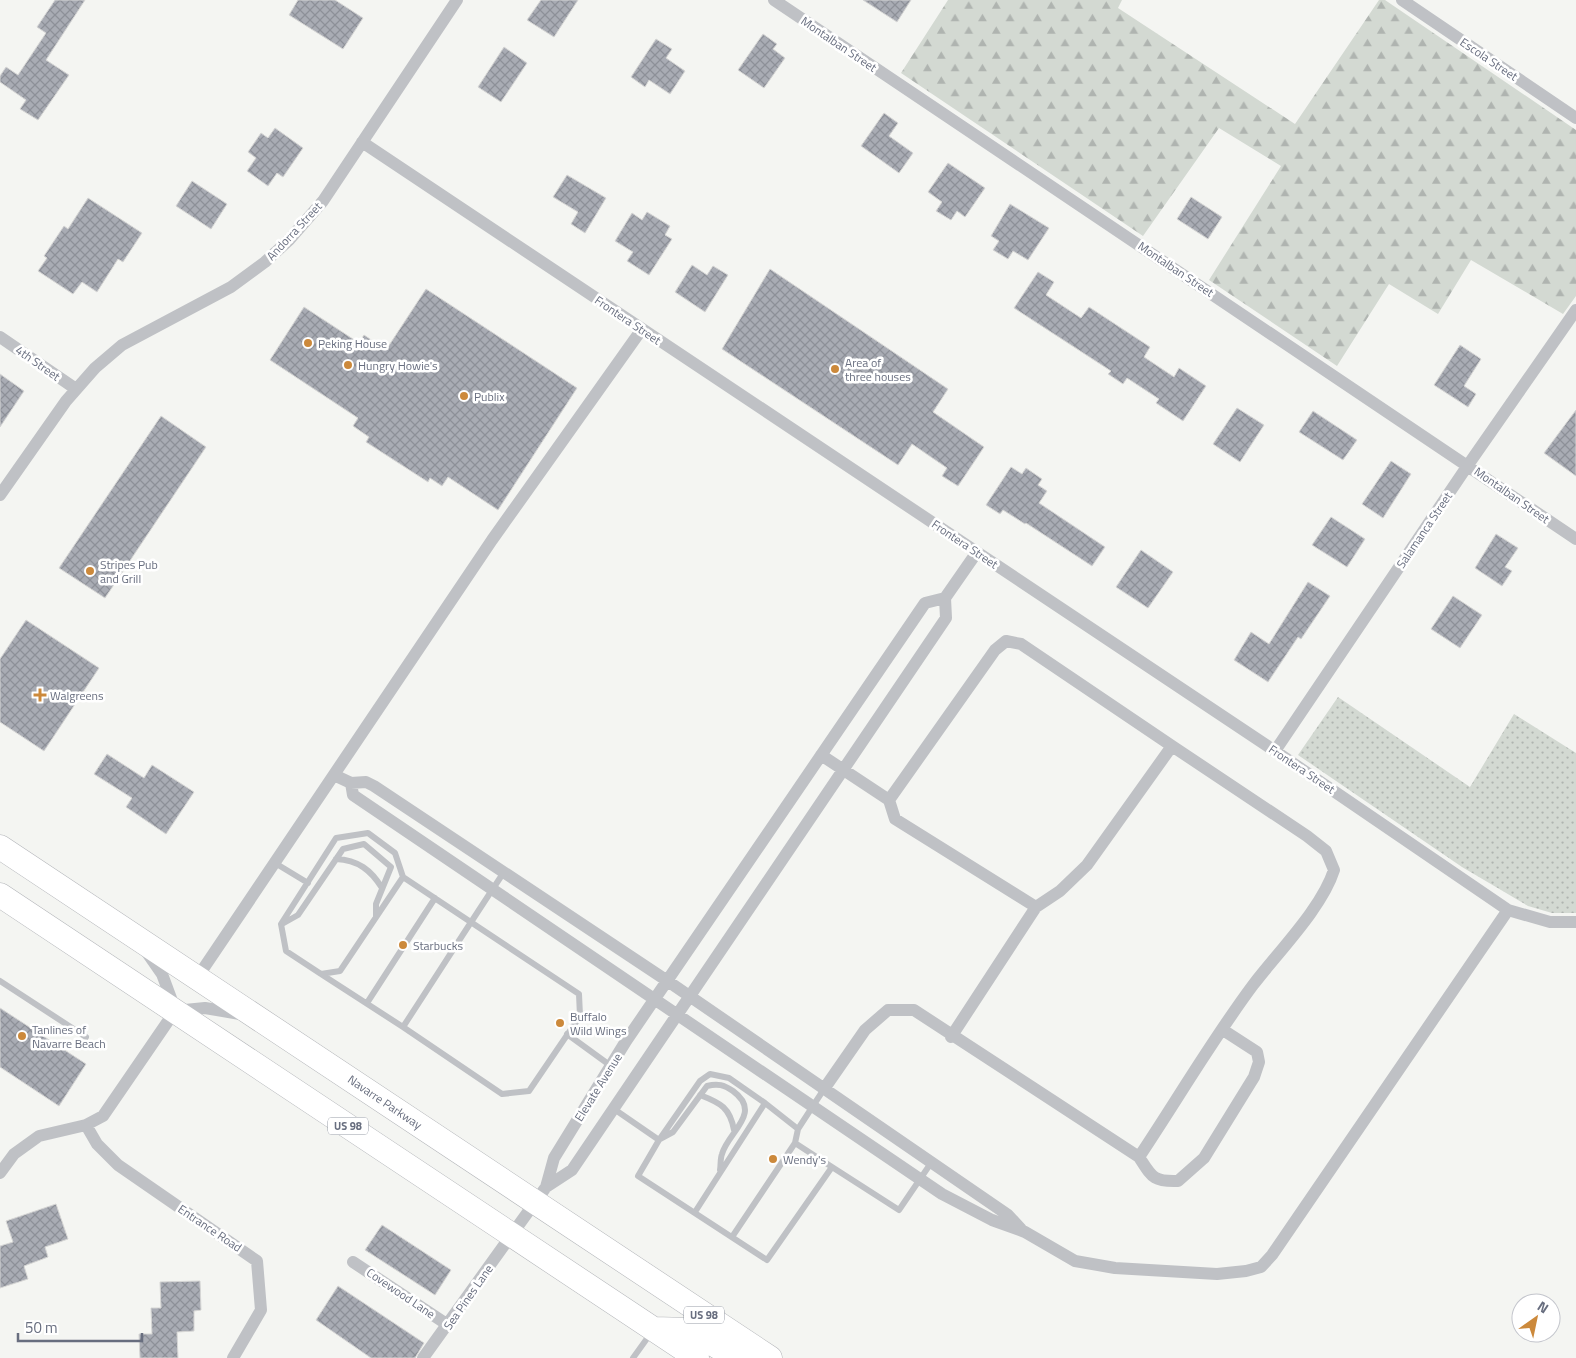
<svg xmlns="http://www.w3.org/2000/svg" width="1576" height="1358" viewBox="0 0 1576 1358" font-family="'Titillium Web',sans-serif">
	<style>
		.grass { fill: url(#grass-dots) }
		.forest { fill: url(#forest-firs) }
		.building { fill: url(#building-cross-hatch); stroke: #d6d6d5 }
		.lines { fill: none; stroke-linecap: round; stroke-linejoin: round }
		.highway-casing { stroke: #b2b4b8; stroke-width: 25 }
		.lane { stroke: #bfc1c5; stroke-width: 6 }
		.street { stroke: #bfc1c5; stroke-width: 12 }
		.highway { stroke: #fff; stroke-width: 24 }
		.poi-dot { fill: #cc893b; stroke: #fff; stroke-width: 2 }
		.labels { text-anchor: middle; dominant-baseline: central; stroke-width: 5; stroke-linejoin: round; paint-order: stroke }
		.shield { fill: #fff; stroke: #959aa5; stroke-width: 1 }
		.shield-label { font-size: 11px; font-weight: bold; fill: #686e7f }
		.street-label { font-size: 12px; fill: #686e7f; stroke: #fff }
		.poi-label { font-size: 12px; fill: #686e7f; stroke: #fff; text-anchor: start }
	</style>
	<defs>
		<pattern id="grass-dots" width="8" height="8" patternUnits="userSpaceOnUse" patternTransform="scale(1.25)"><rect width="8" height="8" fill="#d3d9d2"/><path d="M2 2h.1M6 6h.1" fill="none" stroke="#afb4b0" stroke-width="1.8" stroke-linecap="round"/></pattern>
		<pattern id="forest-firs" width="22" height="20" patternUnits="userSpaceOnUse" patternTransform="scale(1.25)"><rect width="22" height="20" fill="#d3d9d2"/><path d="M5 1l3.5 6h-7zM16 11l3.5 6h-7z" fill="#afb4b0"/></pattern>
		<pattern id="building-cross-hatch" width="8" height="8" patternUnits="userSpaceOnUse" patternTransform="scale(1.25)"><rect width="8" height="8" fill="#a9acb4"/><path d="M0 0l8 8M0 8l8-8" fill="none" stroke="#8d9098"/></pattern>
	</defs>
	<rect width="100%" height="100%" fill="#f4f5f2"/>
	<path class="grass" d="M 1338,697 L 1470,787 L 1514,714 L 1576,753 L 1576,913 L 1552,913 L 1528,906 L 1462,867 L 1298,755 Z"/>
	<path class="forest" d="M 948,0 L 1122,0 L 1118,8 L 1295,124 L 1379,0 L 1385,0 L 1576,130 L 1576,296 L 1563,314 L 1471,260 L 1438,314 L 1389,284 L 1337,366 L 1209,280 L 1281,166 L 1219,128 L 1143,236 L 901,73 Z"/>
	<path class="building" d="M 55,0 L 85,0 L 46,60 L 69,75 L 38,120 L 20,109 L 26,100 L 0,82 L 0,76 L 6,67 L 18,75 L 46,33 L 37,27 Z
		M 298,0 L 335,0 L 363,18 L 343,49 L 289,15 Z
		M 541,0 L 578,0 L 554,37 L 527,20 Z
		M 863,0 L 911,0 L 897,22 Z
		M 763,34 L 777,44 L 773,49 L 785,58 L 764,88 L 738,70 Z
		M 656,39 L 672,49 L 666,58 L 685,71 L 670,94 L 649,80 L 645,87 L 631,77 Z
		M 504,47 L 527,63 L 501,102 L 478,87 Z
		M 884,113 L 898,123 L 889,136 L 913,153 L 899,173 L 861,146 Z
		M 275,128 L 303,148 L 283,177 L 277,173 L 268,186 L 247,171 L 256,158 L 248,152 L 261,133 L 268,138 Z
		M 948,163 L 985,188 L 965,217 L 957,211 L 951,220 L 936,211 L 942,202 L 928,192 Z
		M 567,175 L 606,198 L 585,233 L 571,224 L 578,212 L 553,197 Z
		M 192,181 L 227,204 L 211,229 L 176,206 Z
		M 1191,197 L 1222,217 L 1208,239 L 1177,219 Z
		M 88,198 L 142,233 L 123,262 L 118,259 L 97,292 L 82,282 L 73,294 L 38,271 L 47,258 L 44,256 L 64,226 L 68,229 Z
		M 1010,204 L 1049,228 L 1028,260 L 1013,251 L 1008,259 L 993,250 L 999,241 L 991,236 Z
		M 647,212 L 670,226 L 665,235 L 672,239 L 649,275 L 627,261 L 633,252 L 615,241 L 632,213 L 642,220 Z
		M 692,265 L 707,275 L 713,266 L 728,275 L 705,312 L 675,292 Z
		M 770,269 L 948,389 L 933,412 L 984,447 L 958,486 L 942,476 L 947,468 L 912,444 L 898,465 L 722,349 Z
		M 1038,272 L 1054,282 L 1046,295 L 1081,318 L 1089,307 L 1150,347 L 1144,357 L 1174,377 L 1179,368 L 1206,386 L 1183,421 L 1156,403 L 1159,399 L 1127,378 L 1123,384 L 1108,374 L 1111,371 L 1014,308 Z
		M 426,289 L 577,388 L 498,510 L 448,477 L 442,486 L 430,478 L 428,482 L 366,442 L 369,437 L 353,426 L 358,418 L 270,360 L 304,307 L 359,343 L 364,335 L 386,350 Z
		M 1460,345 L 1481,359 L 1464,386 L 1476,394 L 1468,407 L 1434,385 Z
		M 0,374 L 24,391 L 0,427 Z
		M 1237,408 L 1264,425 L 1240,462 L 1213,444 Z
		M 1576,410 L 1576,476 L 1544,453 Z
		M 1313,411 L 1357,440 L 1343,460 L 1299,432 Z
		M 161,416 L 206,447 L 105,598 L 59,568 Z
		M 1391,461 L 1411,474 L 1383,518 L 1362,504 Z
		M 1011,467 L 1022,474 L 1026,468 L 1042,479 L 1038,485 L 1047,491 L 1039,503 L 1105,547 L 1092,566 L 1026,523 L 1025,524 L 1003,510 L 1000,514 L 986,505 Z
		M 1331,517 L 1365,539 L 1347,567 L 1312,545 Z
		M 1496,534 L 1518,548 L 1505,567 L 1512,571 L 1502,586 L 1475,568 Z
		M 1141,550 L 1173,572 L 1148,608 L 1116,587 Z
		M 1308,582 L 1330,596 L 1301,639 L 1298,637 L 1268,682 L 1234,660 L 1251,632 L 1269,644 Z
		M 1453,596 L 1482,615 L 1460,648 L 1431,629 Z
		M 26,620 L 99,668 L 44,751 L 0,722 L 0,659 Z
		M 107,754 L 144,778 L 152,765 L 194,792 L 166,834 L 126,807 L 132,798 L 94,774 Z
		M 0,1008 L 86,1064 L 59,1106 L 0,1067 Z
		M 56,1204 L 68,1239 L 45,1247 L 48,1257 L 24,1266 L 28,1279 L 0,1288 L 0,1246 L 13,1242 L 6,1221 Z
		M 382,1225 L 451,1270 L 435,1295 L 365,1250 Z
		M 200,1281 L 201,1310 L 194,1311 L 194,1331 L 177,1332 L 178,1358 L 140,1358 L 139,1334 L 152,1334 L 151,1308 L 161,1308 L 160,1282 Z
		M 338,1286 L 424,1343 L 415,1358 L 371,1358 L 316,1320 Z"/>
	<g class="lines">
		<g class="highway-casing">
			<path id="highway" d="M 0,847 L 770,1358
				M 0,895 L 697,1358
				M 654,1329 L 690,1330 L 736,1358"/>
		</g>
		<path class="lane" d="M 336,859 C 358,860 371,870 382,888
			M 275,863 L 308,883
			M 403,877 L 340,971 L 321,974 L 286,951 L 281,924 L 336,838 L 368,833 L 395,853 L 403,877 L 579,994 L 580,1016 L 529,1091 L 502,1094 L 403,1027 C 437,975 470,923 504,872
			M 282,924 L 298,915 L 343,849 L 364,844 L 391,867 L 376,904 L 376,917
			M 321,974 L 403,1027
			M 0,981 L 86,1037
			M 367,1003 L 435,898
			M 567,1034 L 611,1066
			M 700,1095 C 721,1103 730,1108 734,1130
			M 765,1103 L 798,1129 L 824,1089
			M 614,1109 L 659,1140 L 638,1176 L 767,1260 L 832,1167 L 795,1143 L 732,1237
			M 660,1139 L 673,1132 L 707,1086 C 718,1083 724,1085 733,1091 C 763,1113 728,1132 722,1154 C 720,1159 721,1165 720,1170
			M 659,1140 L 700,1081 L 710,1074 L 729,1078 L 765,1103 L 695,1212
			M 795,1143 L 798,1129
			M 832,1167 L 899,1210 L 931,1163
			M 633,1358 L 651,1333"/>
		<path class="street" d="M 774,0 L 1576,539
			M 1402,0 L 1576,118
			M 362,142 L 1275,751 L 1508,910 L 1550,922 L 1576,922
			M 0,337 L 76,389
			M 0,495 L 66,401 L 95,368 L 122,345 L 231,287 L 265,262 L 289,240 L 323,201 L 457,0
			M 1275,751 L 1468,465 L 1576,310
			M 821,755 L 889,800 L 995,650 L 1006,641 L 1021,644 L 1172,746 L 1087,865 L 1060,891 L 1036,907 L 951,1037
			M 334,775 L 351,783 L 366,782 L 374,786 L 669,982 L 1008,1215 L 1021,1229
			M 351,783 L 353,795 L 942,1194 L 992,1220 L 1025,1232 L 1075,1261 L 1115,1268 L 1217,1274 L 1246,1271 L 1261,1267 L 1272,1255 L 1508,910
			M 889,800 L 895,819 L 1036,907
			M 146,951 L 162,974 L 175,1009
			M 197,978 L 492,540 L 642,329
			M 824,1089 L 865,1030 L 888,1010 L 914,1010 L 1139,1157 C 1152,1177 1153,1182 1178,1181 L 1204,1158 L 1254,1077 L 1259,1062 L 1257,1052 L 1223,1030
			M 86,1125 L 97,1144 L 118,1165 L 257,1261 L 261,1310 L 233,1358
			M 1139,1157 C 1177,1100 1212,1040 1253,985 C 1278,952 1322,908 1334,870 L 1326,851 L 1307,836 L 1172,746
			M 0,1173 L 14,1154 L 39,1136 L 86,1125 L 103,1116 L 175,1011 L 205,1008 L 240,1014
			M 546,1187 L 572,1170 L 946,618 L 945,598 L 977,552
			M 353,1262 L 448,1325
			M 423,1358 L 546,1187 L 554,1158 L 626,1041 L 925,603 L 945,598"/>
		<use href="#highway" class="highway"/>
	</g>
	<g class="poi-dot">
		<circle cx="308" cy="343" r="5"/>
		<circle cx="348" cy="365" r="5"/>
		<circle cx="835" cy="369" r="5"/>
		<circle cx="464" cy="396" r="5"/>
		<circle cx="90" cy="571" r="5"/>
		<path d="M37.5 687.5h5v5h5v5h-5v5h-5v-5h-5v-5h5z"/>
		<circle cx="403" cy="945" r="5"/>
		<circle cx="560" cy="1023" r="5"/>
		<circle cx="22" cy="1036" r="5"/>
		<circle cx="773" cy="1159" r="5"/>
	</g>
	<g class="labels">
		<g class="shield">
			<rect x="328" y="1117.5" width="40" height="17" rx="4"/>
			<rect x="684" y="1306.5" width="40" height="17" rx="4"/>
		</g>
		<g class="shield-label">
			<text x="348" y="1126">US 98</text>
			<text x="704" y="1315">US 98</text>
		</g>
		<g class="street-label">
			<text transform="translate(839 44) rotate(34)">Montalban Street</text>
			<text transform="translate(1489 59) rotate(34)">Escola Street</text>
			<text transform="translate(294 231) rotate(-47)">Andorra Street</text>
			<text transform="translate(1176 269) rotate(34)">Montalban Street</text>
			<text transform="translate(628 320) rotate(34)">Frontera Street</text>
			<text transform="translate(38 363) rotate(35)">4th Street</text>
			<text transform="translate(1512 495) rotate(35)">Montalban Street</text>
			<text transform="translate(1424 530) rotate(-56)">Salamanca Street</text>
			<text transform="translate(965 544) rotate(34)">Frontera Street</text>
			<text transform="translate(1302 769) rotate(34)">Frontera Street</text>
			<text transform="translate(598 1087) rotate(-58)">Elevate Avenue</text>
			<text transform="translate(385 1102) rotate(34)">Navarre Parkway</text>
			<text transform="translate(210 1228) rotate(34)">Entrance Road</text>
			<text transform="translate(401 1293) rotate(34)">Covewood Lane</text>
			<text transform="translate(468 1297) rotate(-55)">Sea Pines Lane</text>
		</g>
		<g class="poi-label">
			<text x="318" y="343">Peking House</text>
			<text x="845" y="362">Area of<tspan x="845" dy="14">three houses</tspan></text>
			<text x="358" y="365">Hungry Howie's</text>
			<text x="474" y="396">Publix</text>
			<text x="100" y="564">Stripes Pub<tspan x="100" dy="14">and Grill</tspan></text>
			<text x="50" y="695">Walgreens</text>
			<text x="413" y="945">Starbucks</text>
			<text x="570" y="1016">Buffalo<tspan x="570" dy="14">Wild Wings</tspan></text>
			<text x="32" y="1029">Tanlines of<tspan x="32" dy="14">Navarre Beach</tspan></text>
			<text x="783" y="1159">Wendy's</text>
		</g>
	</g>
	<g transform="translate(1536 1318) rotate(33)"><circle r="24" fill="#ffffff" stroke="#c3c5cc"/>
	<path d="M0-4L9 19L0 12L-9 19Z" fill="#cc893b"/>
	<text y="-8" font-size="14" font-weight="bold" text-anchor="middle" fill="#686e7f">N</text>
	</g>
	<path d="M18 1333v8h124v-8" fill="none" stroke="#686e7f" stroke-width="2.5"/>
	<text x="25" y="1333" font-size="15" fill="#686e7f" stroke="#ffffff" stroke-width="4" paint-order="stroke">50 m</text>
</svg>
